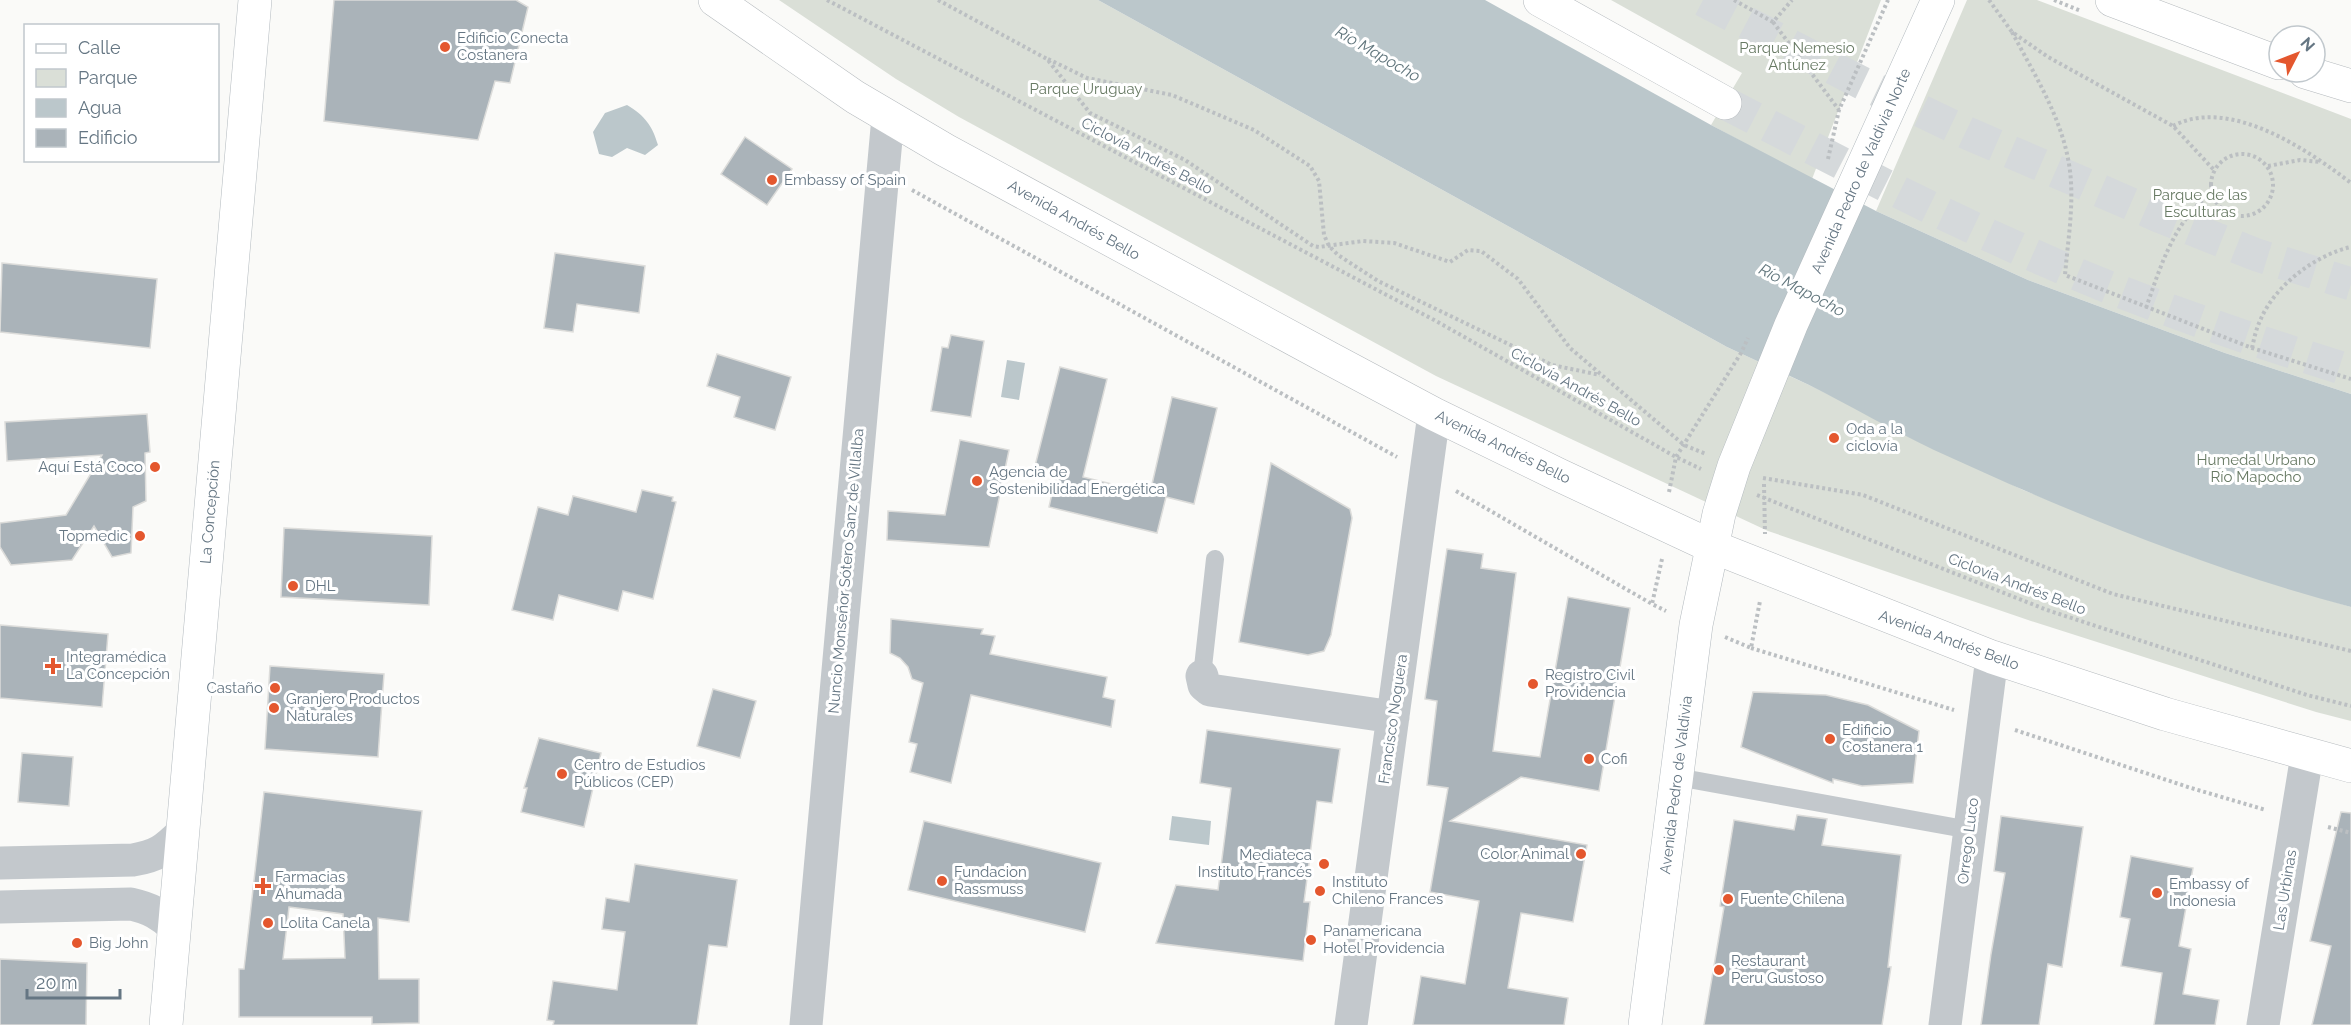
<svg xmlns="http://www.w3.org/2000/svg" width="2351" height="1025" viewBox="0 0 2351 1025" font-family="Raleway,sans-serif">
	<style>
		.green { fill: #dadfd7 }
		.water { fill: #bbc7cb }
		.building { fill: #aab3b9; stroke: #dcdcda; stroke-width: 1.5; fill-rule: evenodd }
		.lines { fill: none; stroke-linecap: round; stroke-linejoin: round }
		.highway-tunnel { stroke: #d5d9db; stroke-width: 33; stroke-dasharray: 33 16; stroke-linecap: butt }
		.secondary-casing { stroke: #b3babf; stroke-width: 34 }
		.primary-casing { stroke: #b5babe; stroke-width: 34 }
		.highway-casing { stroke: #b4b9bd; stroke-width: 34 }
		.path { stroke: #bbbfc2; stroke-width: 4; stroke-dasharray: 3 3; stroke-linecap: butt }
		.lane { stroke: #c3c8cc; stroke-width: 18 }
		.street { stroke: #c3c8cc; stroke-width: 33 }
		.secondary { stroke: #fff; stroke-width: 33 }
		.primary { stroke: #fff; stroke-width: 33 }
		.highway { stroke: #fff; stroke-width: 33 }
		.poi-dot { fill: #e4572e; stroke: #fff; stroke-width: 2 }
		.labels { text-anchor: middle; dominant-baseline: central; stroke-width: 6; stroke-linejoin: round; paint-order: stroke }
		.poi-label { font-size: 15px; fill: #657683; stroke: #fff; text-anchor: start }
		.park-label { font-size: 15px; fill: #687a64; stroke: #fff }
		.street-label { font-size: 15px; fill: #657683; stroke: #fff }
		.water-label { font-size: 16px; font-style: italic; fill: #60757c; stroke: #fff }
	</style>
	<rect width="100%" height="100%" fill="#fafaf8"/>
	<path class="green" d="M 779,0 L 1098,0 L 1727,347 L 1809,385 L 2023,490 L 2187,555 L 2259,579 L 2351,607 L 2351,721 L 2316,712 L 2031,621 L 1768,531 L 1436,376 L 959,117 L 896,79 Z
		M 1611,0 L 1881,0 L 1812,179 L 1711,125 L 1742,73 Z
		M 1967,0 L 2037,0 L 2351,119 L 2351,394 L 2225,353 L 2028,280 L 1876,211 Z"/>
	<path class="water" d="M 1098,0 L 1485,0 L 1711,125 L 1876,211 L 2028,280 L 2225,353 L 2351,394 L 2351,607 C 2207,569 2069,512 1934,450 C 1892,430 1851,406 1809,385 C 1782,372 1754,360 1727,347 Z
		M 627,105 C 645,116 652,125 658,145 L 645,155 L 627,148 L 612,157 L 599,154 L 593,132 L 605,113 Z
		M 1007,360 L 1025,363 L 1019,400 L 1001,397 Z
		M 1172,816 L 1211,821 L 1209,845 L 1169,840 Z"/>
	<path class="building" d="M 334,0 L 516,0 L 528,7 L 510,83 L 495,81 L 478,140 L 324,121 Z
		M 745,137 L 792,169 L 767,205 L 721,174 Z
		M 555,253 L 645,266 L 639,313 L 577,304 L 573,332 L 544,328 Z
		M 2,263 L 157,279 L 150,348 L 0,332 Z
		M 951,335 L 984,341 L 971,417 L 931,411 L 942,347 L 948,348 Z
		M 717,354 L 791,377 L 775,430 L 734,417 L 740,397 L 707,386 Z
		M 1060,367 L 1107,379 L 1083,477 L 1161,496 L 1150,493 L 1172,397 L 1217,408 L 1194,504 L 1166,497 L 1157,533 L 1049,507 L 1057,471 L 1035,466 Z
		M 147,414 L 150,452 L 145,453 L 146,501 L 133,507 L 131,553 L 112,557 L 94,526 L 72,560 L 11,565 L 0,547 L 0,523 L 66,515 L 102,455 L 7,461 L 5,422 Z
		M 960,440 L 1009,450 L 989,547 L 887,540 L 888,511 L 945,515 Z
		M 1271,463 L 1350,509 L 1352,518 L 1331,635 L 1324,651 L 1308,655 L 1239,642 Z
		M 642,490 L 673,497 L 672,501 L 676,502 L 653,599 L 623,591 L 618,611 L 559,595 L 553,620 L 512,610 L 538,507 L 568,515 L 573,496 L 636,512 Z
		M 284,528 L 432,536 L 429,605 L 281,597 Z
		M 1447,549 L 1483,554 L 1481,568 L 1516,573 L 1493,751 L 1540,757 L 1568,597 L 1630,608 L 1599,791 L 1521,777 L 1450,821 L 1587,845 L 1573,922 L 1521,913 L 1508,988 L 1568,998 L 1564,1025 L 1413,1025 L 1421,976 L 1465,984 L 1479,901 L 1430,892 L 1448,788 L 1427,785 L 1437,701 L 1425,699 Z
		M 891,619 L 983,629 L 981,634 L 995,636 L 990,654 L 1107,677 L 1103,697 L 1115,700 L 1111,727 L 971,695 L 951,783 L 910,772 L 917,744 L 909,742 L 923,683 L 912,679 L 908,667 L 900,658 L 890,653 Z
		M 0,625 L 108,634 L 102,707 L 0,698 Z
		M 270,666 L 384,674 L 378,757 L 265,749 Z
		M 713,689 L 756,701 L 740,758 L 697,746 Z
		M 1753,692 L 1826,695 L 1868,705 L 1919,731 L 1913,783 L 1862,786 L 1833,779 L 1833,783 L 1741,747 Z
		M 1207,730 L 1340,749 L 1332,803 L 1317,801 L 1304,902 L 1310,902 L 1303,961 L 1156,943 L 1176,885 L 1218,890 L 1231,788 L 1200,783 Z
		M 539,738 L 601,753 L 584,827 L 521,812 L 527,788 L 524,788 Z
		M 22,753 L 73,757 L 69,806 L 18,802 Z
		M 264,792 L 422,811 L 409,922 L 378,918 L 379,979 L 419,979 L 419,1023 L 372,1024 L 372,1017 L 239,1017 L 239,969 L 244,969 ZM 289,907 L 343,914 L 345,958 L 283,959 Z
		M 2341,812 L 2351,813 L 2351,1025 L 2312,1025 L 2331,946 L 2310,941 Z
		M 1797,815 L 1827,819 L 1822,845 L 1901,855 L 1888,967 L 1891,967 L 1882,1025 L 1704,1025 L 1724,907 L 1720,906 L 1734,820 L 1794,830 Z
		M 2001,816 L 2083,827 L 2062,967 L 2048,964 L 2039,1025 L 1981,1025 L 1991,954 L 2005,873 L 1994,871 Z
		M 924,821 L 1101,863 L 1085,932 L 908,890 Z
		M 2131,856 L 2193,868 L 2179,946 L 2191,949 L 2183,994 L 2219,1000 L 2215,1025 L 2154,1025 L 2162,973 L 2121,966 L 2130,919 L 2120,917 Z
		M 635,864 L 737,880 L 727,947 L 709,945 L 697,1025 L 553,1025 L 554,1021 L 547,1020 L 553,981 L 617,990 L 625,932 L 602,929 L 606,898 L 629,902 Z
		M 0,959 L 87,963 L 86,1025 L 0,1025 Z"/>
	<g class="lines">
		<path class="highway-tunnel" d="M 1703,0 L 1862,83 L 1967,133 L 2161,217 L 2257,255 L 2351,284
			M 1725,103 C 1833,159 1940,215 2051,263 C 2149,306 2250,339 2351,371"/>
		<g class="secondary-casing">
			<path id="secondary" d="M 166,1025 L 255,0
				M 1645,1025 L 1696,625 L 1719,514 L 1734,466 L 1791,325 L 1938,0"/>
		</g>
		<g class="primary-casing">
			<path id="primary" d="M 715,0 L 855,97 L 945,150 L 1329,358 L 1434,414 L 1559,475 L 1711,546 L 1992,657 L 2165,714 L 2351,766
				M 2112,0 L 2279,63
				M 2305,72 L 2351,86"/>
		</g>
		<g class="highway-casing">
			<path id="highway" d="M 1540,0 L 1725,103"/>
		</g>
		<path class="path" d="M 827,0 L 1436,321 L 1676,457 L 1701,469
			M 938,0 L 1047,59 L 1090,113 L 1185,160 L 1313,246 L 1319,247 L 1363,241 L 1394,243 L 1450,262 L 1468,250 L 1481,251 L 1506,270 L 1518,279 L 1570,348 L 1684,445 L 1706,454
			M 1734,0 L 1773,22 L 1792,0
			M 1989,0 L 2012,32 L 2048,57 L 2173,126 L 2214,170
			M 2054,0 L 2081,11
			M 1773,22 L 1839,110
			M 2012,32 C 2034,74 2061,116 2069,164 C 2075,200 2068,239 2065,275 L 2252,348 L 2351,379
			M 1048,59 L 1087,78 L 1172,95 L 1254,130 L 1310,166 L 1319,181 L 1324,235 L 1329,246 L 1338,255 L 1378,281 L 1552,365 L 1600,375
			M 2173,126 C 2229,96 2308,150 2351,183
			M2211 185a31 31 0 1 1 62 0a31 31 0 1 1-62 0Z
			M 1828,159 L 1839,110 L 1888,0
			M 2268,166 L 2300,160 L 2321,162
			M 912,190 L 1397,457
			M 2146,308 C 2161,265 2174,221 2212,192
			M 2252,348 C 2254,339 2256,329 2260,321 C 2274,286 2315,255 2351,247
			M 1763,478 L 1863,495 L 2113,594 L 2351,651
			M 1764,484 L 1765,534
			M 1456,491 L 1652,604
			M 1669,492 L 1676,457 L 1741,353 L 1748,338
			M 1757,495 L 2047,610 L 2307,695 L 2351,706
			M 1662,559 L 1652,604 L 1666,611
			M 1725,637 L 1751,648 L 1760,601
			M 1751,648 L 1954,710
			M 2015,730 L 2191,788 L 2266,810
			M 2328,827 L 2351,833"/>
		<path class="lane" d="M 1202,676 L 1215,559
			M 1677,777 L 1970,830"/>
		<path class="street" d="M 1202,676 L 1204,685 L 1210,690 L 1393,717
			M 0,863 L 133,860 C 157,856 165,850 182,833
			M 0,907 L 131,904 C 149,908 161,914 174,927
			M 806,1025 L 888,117
			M 1351,1025 L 1434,414
			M 1945,1025 L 1992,657
			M 2263,1025 L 2307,755"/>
		<use href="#secondary" class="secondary"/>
		<use href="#primary" class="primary"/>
		<use href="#highway" class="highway"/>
	</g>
	<g class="poi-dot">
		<circle cx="445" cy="47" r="6"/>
		<circle cx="772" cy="180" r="6"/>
		<circle cx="1834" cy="438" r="6"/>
		<circle cx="155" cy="467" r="6"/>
		<circle cx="977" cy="481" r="6"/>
		<circle cx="140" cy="536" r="6"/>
		<circle cx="293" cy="586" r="6"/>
		<path d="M50 657h6v6h6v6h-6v6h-6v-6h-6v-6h6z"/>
		<circle cx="1533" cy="684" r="6"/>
		<circle cx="275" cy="688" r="6"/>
		<circle cx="274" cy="708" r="6"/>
		<circle cx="1830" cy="739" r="6"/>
		<circle cx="1589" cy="759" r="6"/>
		<circle cx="562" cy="774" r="6"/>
		<circle cx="1581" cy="854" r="6"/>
		<circle cx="1324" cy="864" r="6"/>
		<circle cx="942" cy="881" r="6"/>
		<path d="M260 877h6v6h6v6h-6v6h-6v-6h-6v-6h6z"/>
		<circle cx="1320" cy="891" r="6"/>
		<circle cx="2157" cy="893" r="6"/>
		<circle cx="1728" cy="899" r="6"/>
		<circle cx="268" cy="923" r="6"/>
		<circle cx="1311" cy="940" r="6"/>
		<circle cx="77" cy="943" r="6"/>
		<circle cx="1719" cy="970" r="6"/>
	</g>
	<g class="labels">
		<g class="poi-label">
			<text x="457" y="38">Edificio Conecta<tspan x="457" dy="17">Costanera</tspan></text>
			<text x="784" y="180">Embassy of Spain</text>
			<text x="1846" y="429">Oda a la<tspan x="1846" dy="17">ciclovía</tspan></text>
			<text x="143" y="467" text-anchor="end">Aquí Está Coco</text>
			<text x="989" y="472">Agencia de<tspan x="989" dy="17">Sostenibilidad Energética</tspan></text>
			<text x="128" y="536" text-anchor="end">Topmedic</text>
			<text x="305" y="586">DHL</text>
			<text x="66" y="657">Integramédica<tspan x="66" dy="17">La Concepción</tspan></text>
			<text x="1545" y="675">Registro Civil<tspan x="1545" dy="17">Providencia</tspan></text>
			<text x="263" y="688" text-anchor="end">Castaño</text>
			<text x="286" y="699">Granjero Productos<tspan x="286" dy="17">Naturales</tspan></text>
			<text x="1842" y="730">Edificio<tspan x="1842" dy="17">Costanera 1</tspan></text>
			<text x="1601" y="759">Cofi</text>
			<text x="574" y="765">Centro de Estudios<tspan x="574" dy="17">Públicos (CEP)</tspan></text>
			<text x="1569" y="854" text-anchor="end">Color Animal</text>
			<text x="1312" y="855" text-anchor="end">Mediateca<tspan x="1312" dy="17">Instituto Francés</tspan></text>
			<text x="954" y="872">Fundacion<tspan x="954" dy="17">Rassmuss</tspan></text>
			<text x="275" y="877">Farmacias<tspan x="275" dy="17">Ahumada</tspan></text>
			<text x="1332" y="882">Instituto<tspan x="1332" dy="17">Chileno Frances</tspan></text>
			<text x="2169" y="884">Embassy of<tspan x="2169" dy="17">Indonesia</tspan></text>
			<text x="1740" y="899">Fuente Chilena</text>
			<text x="280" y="923">Lolita Canela</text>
			<text x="1323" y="931">Panamericana<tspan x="1323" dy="17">Hotel Providencia</tspan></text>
			<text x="89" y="943">Big John</text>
			<text x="1731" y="961">Restaurant<tspan x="1731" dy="17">Peru Gustoso</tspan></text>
		</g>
		<g class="park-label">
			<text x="1797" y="48">Parque Nemesio<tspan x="1797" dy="17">Antúnez</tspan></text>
			<text x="1086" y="89">Parque Uruguay</text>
			<text x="2200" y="195">Parque de las<tspan x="2200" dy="17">Esculturas</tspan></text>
			<text x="2256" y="460">Humedal Urbano<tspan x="2256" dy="17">Río Mapocho</tspan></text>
		</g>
		<g class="street-label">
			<text transform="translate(1147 156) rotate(28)">Ciclovía Andrés Bello</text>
			<text transform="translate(1861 171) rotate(-66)">Avenida Pedro de Valdivia Norte</text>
			<text transform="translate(1074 220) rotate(29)">Avenida Andrés Bello</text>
			<text transform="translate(1576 387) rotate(29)">Ciclovía Andrés Bello</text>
			<text transform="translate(1503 447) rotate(26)">Avenida Andrés Bello</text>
			<text transform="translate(210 512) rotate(-85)">La Concepción</text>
			<text transform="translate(846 571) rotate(-85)">Nuncio Monseñor Sótero Sanz de Villalba</text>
			<text transform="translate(2017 584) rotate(21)">Ciclovía Andrés Bello</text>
			<text transform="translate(1949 640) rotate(20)">Avenida Andrés Bello</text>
			<text transform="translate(1393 719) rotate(-82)">Francisco Noguera</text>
			<text transform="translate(1676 785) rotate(-83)">Avenida Pedro de Valdivia</text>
			<text transform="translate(1968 841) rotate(-83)">Orrego Luco</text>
			<text transform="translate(2285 890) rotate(-81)">Las Urbinas</text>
		</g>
		<g class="water-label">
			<text transform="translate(1378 54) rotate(30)">Río Mapocho</text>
			<text transform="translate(1802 290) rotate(28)">Río Mapocho</text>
		</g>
	</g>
	<rect x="24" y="24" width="195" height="138" fill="#ffffff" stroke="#c1c8cd" stroke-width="1.5"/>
	<rect x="36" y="44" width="30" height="9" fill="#ffffff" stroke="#c1c8cd" stroke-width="1.5"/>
	<text x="78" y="54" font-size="18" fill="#657683">Calle</text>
	<rect x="36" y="69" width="30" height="18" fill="#dadfd7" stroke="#c1c8cd" stroke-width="1.5"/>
	<text x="78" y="84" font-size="18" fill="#657683">Parque</text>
	<rect x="36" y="99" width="30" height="18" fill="#bbc7cb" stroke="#c1c8cd" stroke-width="1.5"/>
	<text x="78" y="114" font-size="18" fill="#657683">Agua</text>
	<rect x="36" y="129" width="30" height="18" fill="#aab3b9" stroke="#c1c8cd" stroke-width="1.5"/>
	<text x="78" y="144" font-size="18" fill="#657683">Edificio</text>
	<g transform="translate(2297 54) rotate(48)"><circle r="28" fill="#ffffff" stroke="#c1c8cd" stroke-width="1.5"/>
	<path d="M0-4.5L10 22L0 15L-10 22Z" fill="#e4572e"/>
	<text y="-9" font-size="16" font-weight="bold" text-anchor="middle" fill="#657683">N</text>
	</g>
	<path d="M27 989v9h93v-9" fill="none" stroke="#657683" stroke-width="3"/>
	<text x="36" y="989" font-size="18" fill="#657683" stroke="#ffffff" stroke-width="4.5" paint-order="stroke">20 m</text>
</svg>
